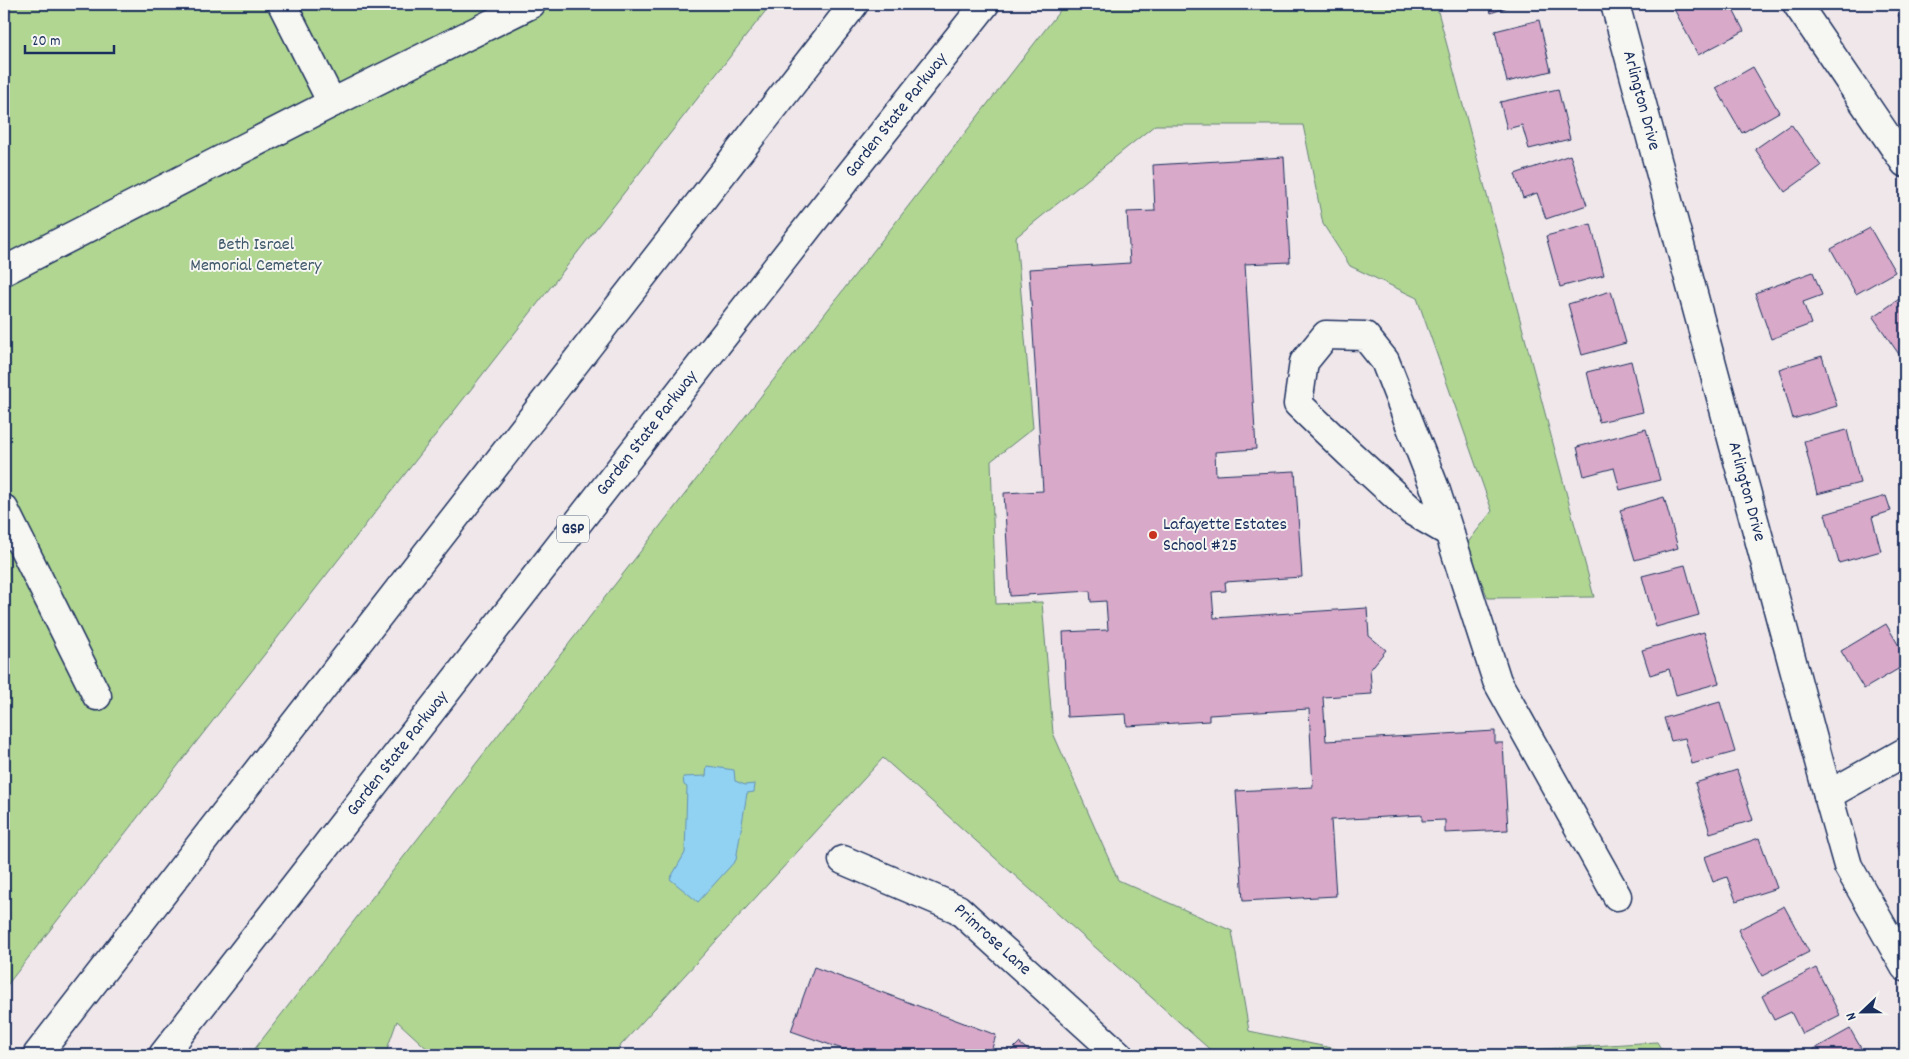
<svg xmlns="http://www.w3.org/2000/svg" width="1909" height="1059" viewBox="0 0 1909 1059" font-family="Dekko,sans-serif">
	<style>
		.green { fill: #b0d692; stroke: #668278 }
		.water { fill: #91d2f3; stroke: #6291b7 }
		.building { fill: #d8a9c9; stroke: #1b2f5e }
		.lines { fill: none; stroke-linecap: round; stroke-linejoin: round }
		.minor-casing { stroke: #1b2f5e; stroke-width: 31 }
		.highway-casing { stroke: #1b2f5e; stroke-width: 31 }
		.minor { stroke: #f6f6f2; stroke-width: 28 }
		.highway { stroke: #f6f6f2; stroke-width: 28 }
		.poi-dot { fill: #c8321e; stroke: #f6f6f2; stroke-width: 2 }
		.labels { text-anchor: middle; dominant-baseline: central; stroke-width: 4; stroke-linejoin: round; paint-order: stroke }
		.shield { fill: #f6f6f2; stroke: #5d6b8a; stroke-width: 1 }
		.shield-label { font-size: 16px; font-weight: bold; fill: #1b2f5e }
		.street-label { font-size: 18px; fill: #1b2f5e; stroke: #f6f6f2 }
		.park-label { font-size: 18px; fill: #40596b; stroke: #f6f6f2 }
		.poi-label { font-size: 18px; fill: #1b2f5e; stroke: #f6f6f2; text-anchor: start }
	</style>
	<rect width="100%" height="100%" fill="#f0e7ea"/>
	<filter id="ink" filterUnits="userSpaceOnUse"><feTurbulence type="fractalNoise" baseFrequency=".02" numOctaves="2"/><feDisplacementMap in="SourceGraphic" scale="10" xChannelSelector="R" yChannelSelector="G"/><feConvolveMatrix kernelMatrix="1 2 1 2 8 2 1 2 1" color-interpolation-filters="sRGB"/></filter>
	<g filter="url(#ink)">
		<path class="green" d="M 4,4 L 771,4 L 4,989 Z
			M 1065,4 L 1436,4 L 1594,597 L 1488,598 L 1466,545 L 1492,511 L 1417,298 L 1350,266 L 1323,224 L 1303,125 L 1155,125 L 1016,237 L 1033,428 L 991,461 L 996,604 L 1042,602 L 1053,733 L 1118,880 L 1232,931 L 1249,1031 L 1366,1055 L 1216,1055 L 883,758 L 612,1055 L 434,1055 L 397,1021 L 385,1055 L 250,1055 Z
			M 1657,1042 L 1665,1055 L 1446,1055 Z"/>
		<path class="water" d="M 707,766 L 734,770 L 735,781 L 745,785 L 755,784 L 754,792 L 747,793 L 736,860 L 698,902 L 670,879 L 685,853 L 687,787 L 684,785 L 683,777 L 706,776 Z"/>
		<path class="building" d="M 1488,4 L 1515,4 L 1491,13 Z
			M 1685,4 L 1690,4 L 1692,8 L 1701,4 L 1730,4 L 1744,31 L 1698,55 L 1674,9 Z
			M 1905,10 L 1905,26 L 1898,15 Z
			M 1539,20 L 1551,71 L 1507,82 L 1495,31 Z
			M 1753,67 L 1779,112 L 1742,133 L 1716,88 Z
			M 1558,89 L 1570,139 L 1529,149 L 1522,125 L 1507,129 L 1500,102 Z
			M 1791,124 L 1821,166 L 1785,192 L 1755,149 Z
			M 1570,155 L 1587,205 L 1546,219 L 1537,193 L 1523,198 L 1515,174 Z
			M 1284,157 L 1290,262 L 1245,264 L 1256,449 L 1215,452 L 1216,475 L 1295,471 L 1302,577 L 1225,582 L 1226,591 L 1212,592 L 1214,618 L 1367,608 L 1369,636 L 1386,650 L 1370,670 L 1372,694 L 1323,697 L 1326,741 L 1495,731 L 1495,743 L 1503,743 L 1508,830 L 1445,833 L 1445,820 L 1422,821 L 1422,815 L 1331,820 L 1336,896 L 1243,901 L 1236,791 L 1313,787 L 1309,709 L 1209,715 L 1209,721 L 1127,726 L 1126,714 L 1067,717 L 1063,632 L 1108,630 L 1106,601 L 1091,602 L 1090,591 L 1010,596 L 1004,493 L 1043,491 L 1029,269 L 1130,263 L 1127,212 L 1155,211 L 1153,165 Z
			M 1591,224 L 1604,275 L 1560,287 L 1546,236 Z
			M 1870,228 L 1895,272 L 1856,294 L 1831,249 Z
			M 1813,272 L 1822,295 L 1803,302 L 1811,324 L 1771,339 L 1755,293 Z
			M 1611,291 L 1626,343 L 1582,355 L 1568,304 Z
			M 1905,295 L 1905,358 L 1903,360 L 1873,317 Z
			M 1822,356 L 1837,406 L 1793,419 L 1779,369 Z
			M 1631,361 L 1643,412 L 1599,422 L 1587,372 Z
			M 1646,429 L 1660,480 L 1620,490 L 1614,468 L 1584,476 L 1577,447 Z
			M 1847,430 L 1860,483 L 1817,494 L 1804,441 Z
			M 1886,496 L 1891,511 L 1872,517 L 1881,551 L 1839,563 L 1825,514 Z
			M 1664,497 L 1678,548 L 1635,560 L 1620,510 Z
			M 1685,565 L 1699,615 L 1656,627 L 1642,576 Z
			M 1886,624 L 1905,656 L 1905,665 L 1864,689 L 1841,651 Z
			M 1704,632 L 1719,683 L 1676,695 L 1669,669 L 1650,675 L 1642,650 Z
			M 1720,702 L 1735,752 L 1692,764 L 1685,738 L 1671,741 L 1664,718 Z
			M 1737,770 L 1753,820 L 1710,833 L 1695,783 Z
			M 1759,838 L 1777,888 L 1736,901 L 1727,877 L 1713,882 L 1704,857 Z
			M 1905,838 L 1905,862 L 1896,843 Z
			M 1784,906 L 1809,952 L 1762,976 L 1738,930 Z
			M 814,967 L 996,1035 L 990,1055 L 859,1055 L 791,1031 Z
			M 1816,968 L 1840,1015 L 1802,1034 L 1791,1012 L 1774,1020 L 1762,996 Z
			M 1850,1029 L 1865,1055 L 1811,1055 L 1809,1052 Z
			M 1019,1043 L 1034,1055 L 1007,1055 Z"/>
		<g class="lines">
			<g class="minor-casing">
				<g id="minor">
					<path d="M 282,4 L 332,103"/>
					<path id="s1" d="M 1615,4 L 1828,795 L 1848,866 L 1905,967"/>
					<path d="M 1797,4 L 1905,163"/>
					<path d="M 4,271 L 332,103 L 531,4"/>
					<path d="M 4,509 L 97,696"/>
					<path d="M 1450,533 L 1412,511 L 1349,453 L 1298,404 L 1304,362 L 1326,335 L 1365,336 L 1385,361 L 1436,491 L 1497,681 L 1617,896"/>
					<path d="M 1828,795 L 1905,752"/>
					<path id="s2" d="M 843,860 L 958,909 L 1119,1055"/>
				</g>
			</g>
			<g class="highway-casing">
				<g id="highway">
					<path d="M 37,1055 L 854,4"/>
					<path id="s3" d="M 163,1055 L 813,221 L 985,4"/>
				</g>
			</g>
			<use href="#minor" class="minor"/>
			<use href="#highway" class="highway"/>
		</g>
	</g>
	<circle class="poi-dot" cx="1153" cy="535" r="5"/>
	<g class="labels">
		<rect class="shield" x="557" y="515.5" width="32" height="27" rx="4"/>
		<g class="shield-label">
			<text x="573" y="529">GSP</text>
		</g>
		<g class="street-label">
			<text stroke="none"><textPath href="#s1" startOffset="100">Arlington Drive</textPath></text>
			<text stroke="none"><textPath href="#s3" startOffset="1192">Garden State Parkway</textPath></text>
			<text stroke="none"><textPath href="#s3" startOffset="788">Garden State Parkway</textPath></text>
			<text stroke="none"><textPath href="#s1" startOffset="505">Arlington Drive</textPath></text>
			<text stroke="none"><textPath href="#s3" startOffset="382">Garden State Parkway</textPath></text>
			<text stroke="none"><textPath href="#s2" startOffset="171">Primrose Lane</textPath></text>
		</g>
		<g class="park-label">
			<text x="256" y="245">Beth Israel<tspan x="256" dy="21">Memorial Cemetery</tspan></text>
		</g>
		<g class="poi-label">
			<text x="1163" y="525">Lafayette Estates<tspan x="1163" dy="21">School #25</tspan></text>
		</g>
	</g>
	<rect width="1909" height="1059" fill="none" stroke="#f6f6f2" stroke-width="20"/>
	<rect x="10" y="10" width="1889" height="1039" fill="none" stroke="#1b2f5e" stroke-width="2" filter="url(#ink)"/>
	<g transform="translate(1862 1012) rotate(248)" stroke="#f6f6f2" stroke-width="4" paint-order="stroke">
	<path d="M0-4L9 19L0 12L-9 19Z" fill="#1b2f5e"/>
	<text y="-8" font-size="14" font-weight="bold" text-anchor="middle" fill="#1b2f5e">N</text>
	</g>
	<path d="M25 45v8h89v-8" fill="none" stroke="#1b2f5e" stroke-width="2.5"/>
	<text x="32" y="45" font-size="15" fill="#1b2f5e" stroke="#f6f6f2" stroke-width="4" paint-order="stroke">20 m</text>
</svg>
